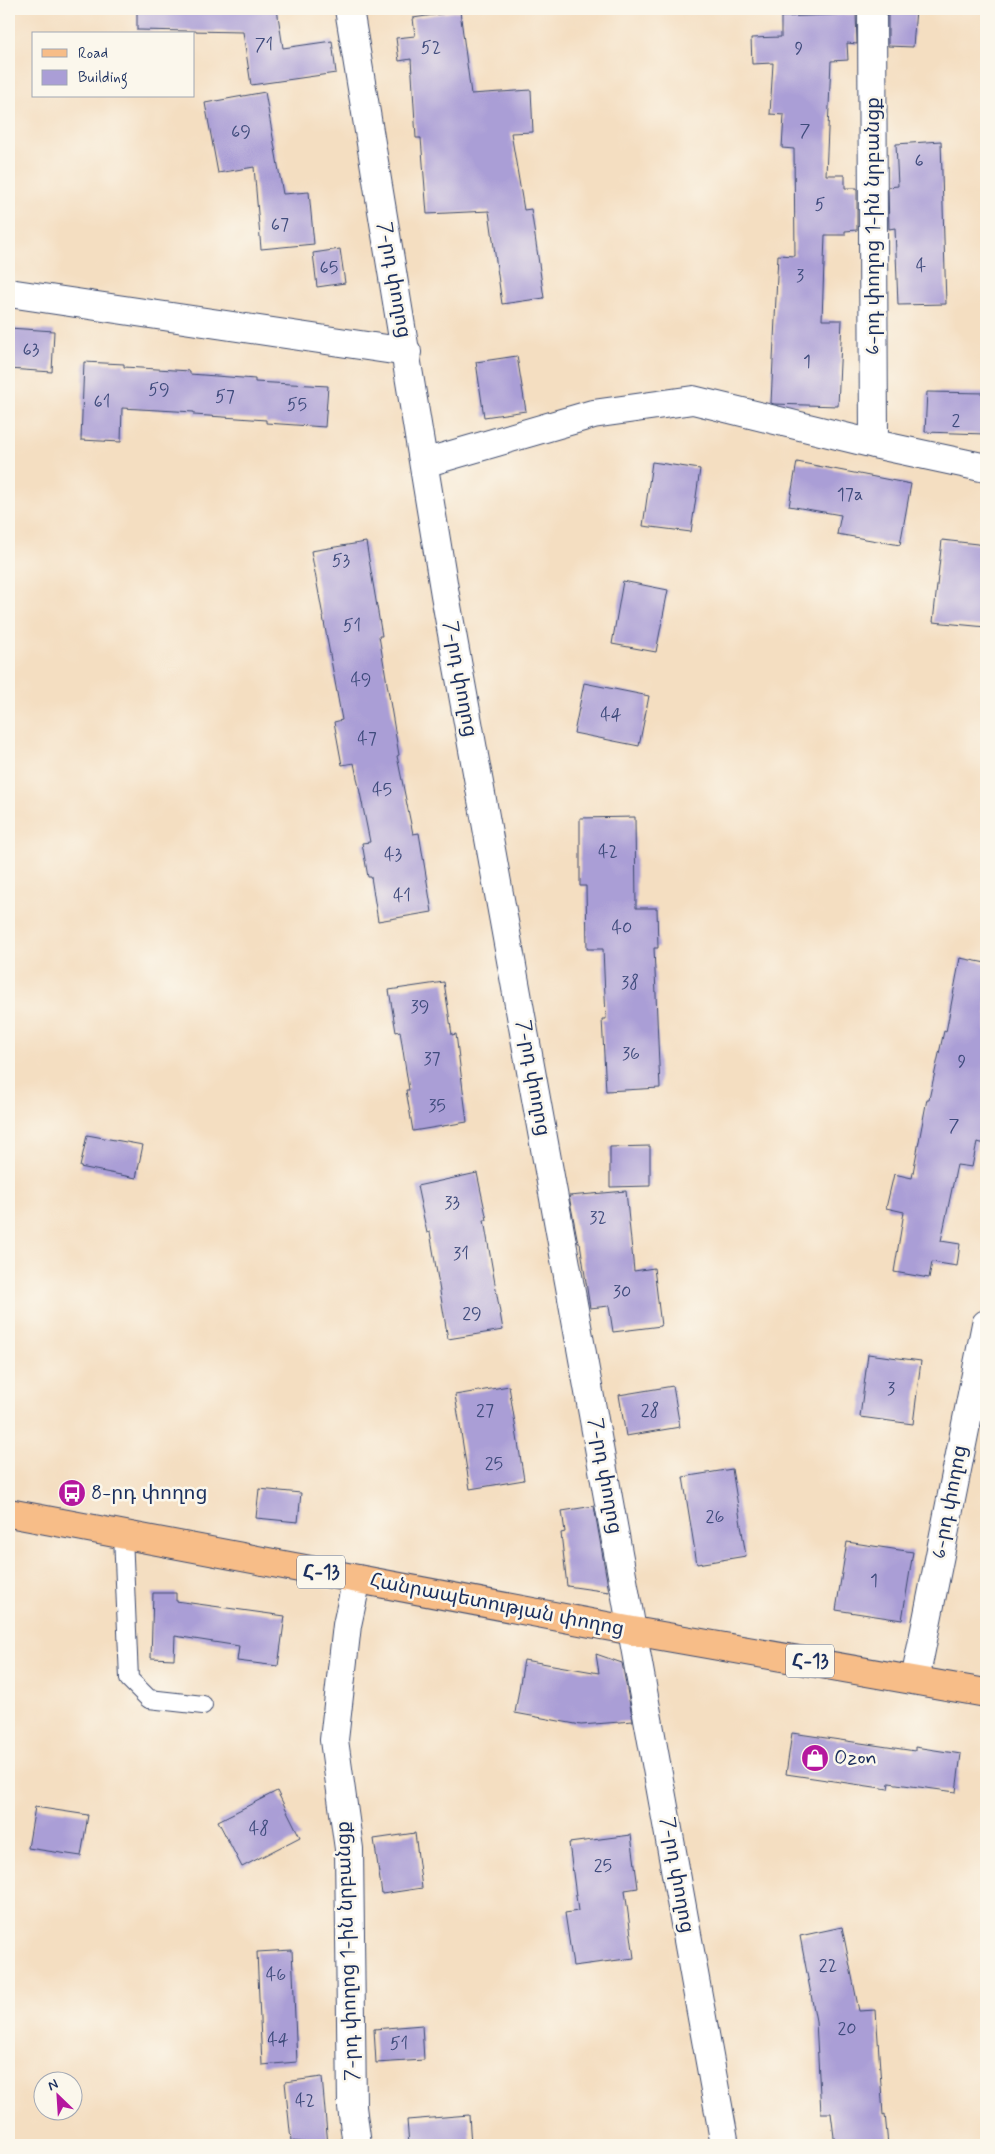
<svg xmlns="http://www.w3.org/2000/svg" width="995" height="2154" viewBox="0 0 995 2154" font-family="Mynerve,'Noto Sans Armenian',sans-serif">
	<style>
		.building { fill: #aa9ed6 }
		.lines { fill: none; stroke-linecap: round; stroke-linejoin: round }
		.service-casing { stroke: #3c496d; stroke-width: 20 }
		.minor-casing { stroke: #3c496d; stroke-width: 30 }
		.primary-casing { stroke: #3c496d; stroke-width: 30 }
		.service { stroke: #fff; stroke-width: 18 }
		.minor { stroke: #fff; stroke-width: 28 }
		.primary { stroke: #f7bd88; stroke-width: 28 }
		.labels { text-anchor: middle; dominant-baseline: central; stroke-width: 5; stroke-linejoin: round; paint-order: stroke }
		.number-label { font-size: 18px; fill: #3f4b7c }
		.shield { fill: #fbf7ec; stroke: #5e6b89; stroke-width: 1 }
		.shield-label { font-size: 19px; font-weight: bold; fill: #1b2f5e }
		.street-label { font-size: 20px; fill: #1b2f5e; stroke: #fbf7ec }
		.poi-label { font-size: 20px; fill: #1b2f5e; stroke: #fbf7ec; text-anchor: start }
	</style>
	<rect width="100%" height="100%" fill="#fbf7ec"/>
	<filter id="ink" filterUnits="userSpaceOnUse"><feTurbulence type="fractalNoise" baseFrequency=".02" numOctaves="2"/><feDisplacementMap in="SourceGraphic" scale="10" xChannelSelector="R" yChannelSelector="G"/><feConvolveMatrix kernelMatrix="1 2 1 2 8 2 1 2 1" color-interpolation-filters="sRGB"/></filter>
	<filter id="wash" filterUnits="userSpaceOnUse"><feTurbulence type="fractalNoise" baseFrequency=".0096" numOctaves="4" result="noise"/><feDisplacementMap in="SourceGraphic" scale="20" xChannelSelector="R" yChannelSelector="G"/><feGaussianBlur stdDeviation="1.12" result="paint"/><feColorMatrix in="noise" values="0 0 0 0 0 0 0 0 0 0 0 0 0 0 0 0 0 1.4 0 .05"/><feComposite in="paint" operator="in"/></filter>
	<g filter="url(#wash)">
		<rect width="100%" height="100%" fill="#f4dec1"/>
		<g id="blocks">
			<path class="building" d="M 137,9 L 277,9 L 283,48 L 332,41 L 336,73 L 251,85 L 243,32 L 137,30 Z
				M 888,9 L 916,9 L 913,47 L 888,46 Z
				M 460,11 L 471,94 L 531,90 L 533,132 L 511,133 L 524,210 L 531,209 L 544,298 L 502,304 L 489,211 L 427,214 L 421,138 L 416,138 L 411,59 L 399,61 L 396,38 L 415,36 L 413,18 Z
				M 856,14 L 857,44 L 847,43 L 848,60 L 831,61 L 826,175 L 845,175 L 845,188 L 857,188 L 857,230 L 845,231 L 845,235 L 825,235 L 822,320 L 842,320 L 838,406 L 774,404 L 771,403 L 778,255 L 795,256 L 794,149 L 782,148 L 784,115 L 770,114 L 773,63 L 752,64 L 751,38 L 781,37 L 781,17 Z
				M 265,92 L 283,194 L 309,192 L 314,244 L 261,249 L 254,167 L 218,173 L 205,103 Z
				M 941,141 L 946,304 L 898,305 L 895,228 L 889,229 L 888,187 L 898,186 L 896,144 Z
				M 340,249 L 345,283 L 317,287 L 313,253 Z
				M 9,328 L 54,331 L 52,372 L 9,369 Z
				M 517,356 L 526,411 L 484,417 L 476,362 Z
				M 84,362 L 124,364 L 124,367 L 190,371 L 190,374 L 255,379 L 255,382 L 328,386 L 325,427 L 266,423 L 266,420 L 194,415 L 194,412 L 122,408 L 121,442 L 81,440 Z
				M 927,392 L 986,393 L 985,434 L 925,432 Z
				M 652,462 L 700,469 L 691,532 L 643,526 Z
				M 797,462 L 911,484 L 900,545 L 837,534 L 841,515 L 789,506 Z
				M 942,540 L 986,545 L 986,627 L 933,622 Z
				M 366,542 L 382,636 L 379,636 L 399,755 L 397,756 L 413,834 L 419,833 L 432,912 L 378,921 L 371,877 L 368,877 L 362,843 L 370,842 L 354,763 L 342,765 L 334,722 L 342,720 L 311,551 Z
				M 623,581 L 668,590 L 656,652 L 612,644 Z
				M 584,683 L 649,696 L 639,746 L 574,733 Z
				M 635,817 L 636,908 L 657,908 L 658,948 L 654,948 L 660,1088 L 606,1091 L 602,1019 L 606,1019 L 603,949 L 587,949 L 586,886 L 580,886 L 580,818 Z
				M 960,958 L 986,963 L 986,1144 L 977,1142 L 972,1167 L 957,1165 L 941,1241 L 960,1244 L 957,1266 L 932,1262 L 929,1278 L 894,1272 L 904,1212 L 886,1208 L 894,1174 L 912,1178 L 927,1099 L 929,1099 L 944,1031 L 946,1032 Z
				M 444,982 L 452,1035 L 456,1034 L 467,1122 L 413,1131 L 406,1090 L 409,1090 L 400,1031 L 396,1032 L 389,990 Z
				M 87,1135 L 143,1145 L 136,1178 L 80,1167 Z
				M 650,1146 L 650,1186 L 610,1187 L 610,1147 Z
				M 477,1173 L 487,1220 L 484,1220 L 503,1330 L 448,1339 L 430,1232 L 427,1233 L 417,1186 Z
				M 626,1191 L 634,1271 L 654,1268 L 661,1326 L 613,1332 L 609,1306 L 590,1308 L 580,1243 L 578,1243 L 569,1196 Z
				M 868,1354 L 921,1361 L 913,1424 L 860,1417 Z
				M 509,1386 L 524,1480 L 470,1489 L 455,1395 Z
				M 673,1386 L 680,1427 L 626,1436 L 619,1395 Z
				M 732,1469 L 746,1556 L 697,1564 L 683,1477 Z
				M 259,1489 L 301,1493 L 298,1522 L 256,1518 Z
				M 594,1506 L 609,1592 L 567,1586 L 561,1533 L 565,1532 L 562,1511 Z
				M 847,1542 L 913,1552 L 902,1620 L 836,1610 Z
				M 153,1593 L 176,1593 L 176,1601 L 285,1616 L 278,1666 L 237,1661 L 239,1646 L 175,1636 L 174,1659 L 151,1658 Z
				M 596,1654 L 622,1663 L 633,1721 L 581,1725 L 515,1713 L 524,1660 L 599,1673 Z
				M 792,1733 L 915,1751 L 915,1747 L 961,1754 L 956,1792 L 889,1783 L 888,1789 L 786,1774 Z
				M 277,1791 L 300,1837 L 242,1867 L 218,1821 Z
				M 35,1807 L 88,1815 L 81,1856 L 28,1848 Z
				M 415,1833 L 422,1888 L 382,1894 L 374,1839 Z
				M 631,1835 L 638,1888 L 625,1890 L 634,1958 L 573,1966 L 565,1913 L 578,1911 L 569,1843 Z
				M 842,1927 L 859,2011 L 876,2010 L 883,2115 L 885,2114 L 888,2145 L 835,2145 L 831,2113 L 821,2113 L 816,2021 L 800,1936 Z
				M 292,1950 L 297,2062 L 262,2065 L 257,1952 Z
				M 422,2025 L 424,2060 L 376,2063 L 374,2029 Z
				M 322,2077 L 328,2145 L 291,2141 L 285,2082 Z
				M 469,2115 L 471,2145 L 409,2145 L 407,2120 Z"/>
		</g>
	</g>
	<g filter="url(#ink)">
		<use href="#blocks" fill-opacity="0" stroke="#3c496d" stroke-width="1"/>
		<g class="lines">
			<g class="service-casing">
				<path id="service" d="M 123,1535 L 129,1679 L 149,1699 L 203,1705"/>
			</g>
			<g class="minor-casing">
				<path id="minor" d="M 349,9 L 445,595 L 725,2145
					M 872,9 L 874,444
					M 9,293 L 407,352
					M 424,463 L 593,414 L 693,400 L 874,444 L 986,468
					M 357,1579 L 347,1625 L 334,1740 L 349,1849 L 352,2107 L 357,2145
					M 915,1680 L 986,1324"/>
			</g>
			<g class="primary-casing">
				<path id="primary" d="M 9,1513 L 633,1631 L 986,1693"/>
			</g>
			<use href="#service" class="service"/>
			<use href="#minor" class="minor"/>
			<use href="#primary" class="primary"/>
		</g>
	</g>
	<defs>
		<g id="bus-disc" transform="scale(1.4375)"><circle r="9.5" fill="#b5179e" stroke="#fbf7ec"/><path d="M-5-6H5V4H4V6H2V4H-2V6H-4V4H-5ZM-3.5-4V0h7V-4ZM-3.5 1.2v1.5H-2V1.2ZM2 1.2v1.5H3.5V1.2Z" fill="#fff"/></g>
		<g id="shop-disc" transform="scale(1.4375)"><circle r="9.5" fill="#b5179e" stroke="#fbf7ec"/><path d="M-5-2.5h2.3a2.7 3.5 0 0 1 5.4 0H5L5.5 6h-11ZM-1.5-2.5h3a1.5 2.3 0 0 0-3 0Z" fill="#fff"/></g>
	</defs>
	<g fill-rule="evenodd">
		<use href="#bus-disc" x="72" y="1493"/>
		<use href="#shop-disc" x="815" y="1758"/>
	</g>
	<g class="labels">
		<g class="number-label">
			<text x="264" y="45">71</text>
			<text x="431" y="48">52</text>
			<text x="799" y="49">9</text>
			<text x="805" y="131">7</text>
			<text x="241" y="132">69</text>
			<text x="919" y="161">6</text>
			<text x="820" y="205">5</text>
			<text x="280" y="225">67</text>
			<text x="921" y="266">4</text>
			<text x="329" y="268">65</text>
			<text x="800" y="276">3</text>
			<text x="31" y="350">63</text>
			<text x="807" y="362">1</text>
			<text x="159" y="390">59</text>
			<text x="225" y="397">57</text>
			<text x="102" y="402">61</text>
			<text x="297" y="405">55</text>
			<text x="956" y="421">2</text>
			<text x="850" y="495">17a</text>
			<text x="341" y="561">53</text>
			<text x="352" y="626">51</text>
			<text x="361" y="680">49</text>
			<text x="611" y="715">44</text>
			<text x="367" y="739">47</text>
			<text x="382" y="790">45</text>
			<text x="608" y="852">42</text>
			<text x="393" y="855">43</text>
			<text x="402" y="896">41</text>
			<text x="622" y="928">40</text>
			<text x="630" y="983">38</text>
			<text x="420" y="1007">39</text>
			<text x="631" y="1054">36</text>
			<text x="432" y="1059">37</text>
			<text x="962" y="1062">9</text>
			<text x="437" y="1106">35</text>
			<text x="954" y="1126">7</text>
			<text x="452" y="1203">33</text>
			<text x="598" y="1218">32</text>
			<text x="461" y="1254">31</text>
			<text x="622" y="1292">30</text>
			<text x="472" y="1314">29</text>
			<text x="891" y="1389">3</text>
			<text x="485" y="1411">27</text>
			<text x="650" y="1411">28</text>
			<text x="494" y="1464">25</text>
			<text x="715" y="1517">26</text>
			<text x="874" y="1581">1</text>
			<text x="259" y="1829">48</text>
			<text x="603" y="1866">25</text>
			<text x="828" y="1966">22</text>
			<text x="276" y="1975">46</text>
			<text x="847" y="2029">20</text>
			<text x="278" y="2040">44</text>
			<text x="399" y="2044">51</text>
			<text x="305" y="2101">42</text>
		</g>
		<g class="shield">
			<rect x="297" y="1555.5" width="48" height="33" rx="4"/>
			<rect x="786" y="1644.5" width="48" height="33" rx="4"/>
		</g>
		<g class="shield-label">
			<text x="321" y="1572">Հ-13</text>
			<text x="810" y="1661">Հ-13</text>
		</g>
		<g class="street-label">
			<text transform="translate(873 226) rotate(-90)">6-րդ փողոց 1-ին նրբանցք</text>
			<text transform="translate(394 280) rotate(80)">7-րդ փողոց</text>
			<text transform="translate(460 679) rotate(80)">7-րդ փողոց</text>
			<text transform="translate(533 1078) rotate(80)">7-րդ փողոց</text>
			<text transform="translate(605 1476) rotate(80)">7-րդ փողոց</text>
			<text transform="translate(950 1502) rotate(-79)">6-րդ փողոց</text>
			<text transform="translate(497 1605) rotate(11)">Հանրապետության փողոց</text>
			<text transform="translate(677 1875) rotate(80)">7-րդ փողոց</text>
			<text transform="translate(348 1951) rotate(-92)">7-րդ փողոց 1-ին նրբանցք</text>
		</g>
		<g class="poi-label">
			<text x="91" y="1493">8-րդ փողոց</text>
			<text x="834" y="1758">Ozon</text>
		</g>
	</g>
	<rect width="995" height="2154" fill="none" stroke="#fbf7ec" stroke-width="30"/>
	<rect x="32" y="32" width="162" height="65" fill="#fbf7ec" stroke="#a1a7b3"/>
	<rect x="42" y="49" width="25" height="8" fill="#f7bd88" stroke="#a1a7b3"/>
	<text x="78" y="58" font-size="15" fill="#1b2f5e">Road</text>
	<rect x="42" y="70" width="25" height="15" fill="#aa9ed6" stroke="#a1a7b3"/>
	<text x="78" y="82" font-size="15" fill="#1b2f5e">Building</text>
	<g transform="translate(58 2096) rotate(335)"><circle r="24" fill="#fbf7ec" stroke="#a1a7b3"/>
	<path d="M0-4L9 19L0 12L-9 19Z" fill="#b5179e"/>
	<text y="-8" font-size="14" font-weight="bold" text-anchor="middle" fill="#1b2f5e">N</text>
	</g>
</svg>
